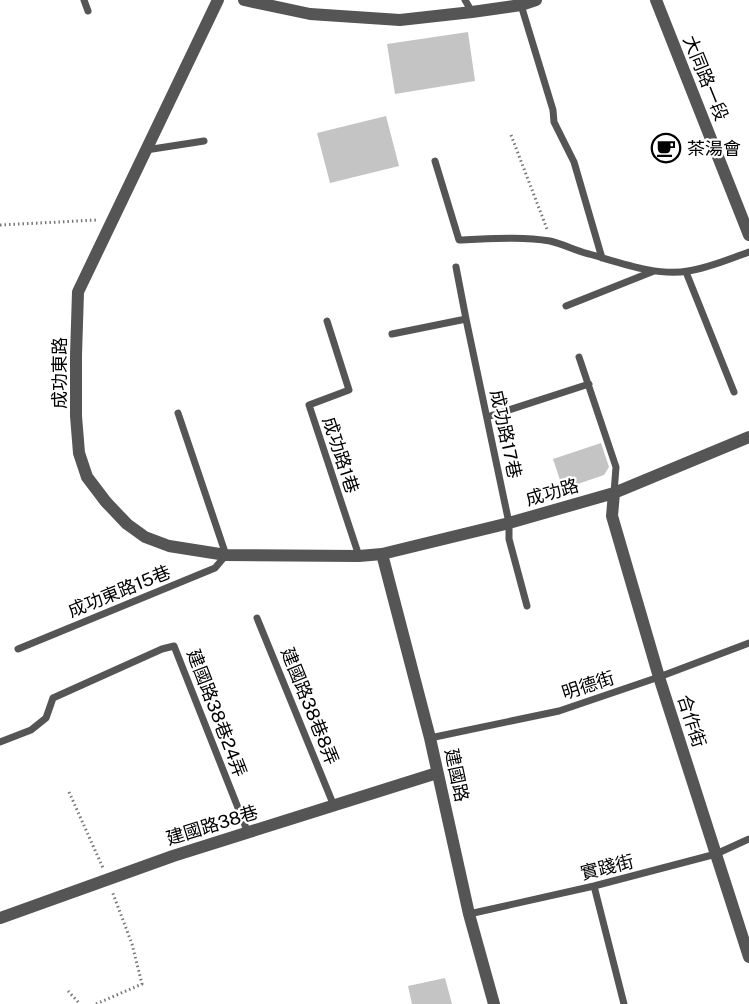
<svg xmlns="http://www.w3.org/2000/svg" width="749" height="1004" viewBox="0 0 749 1004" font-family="'Public Sans','Noto Sans TC',sans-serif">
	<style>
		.building { fill: #c4c4c4 }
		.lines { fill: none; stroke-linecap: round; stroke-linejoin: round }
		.path { stroke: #777; stroke-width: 3; stroke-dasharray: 1.5 3; stroke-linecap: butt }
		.lane { stroke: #555; stroke-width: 7 }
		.street { stroke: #555; stroke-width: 12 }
		.labels { text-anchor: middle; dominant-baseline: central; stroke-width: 4.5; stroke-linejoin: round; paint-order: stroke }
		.street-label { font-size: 18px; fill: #000; stroke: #fff }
		.poi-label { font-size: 18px; fill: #000; stroke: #fff; text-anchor: start }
	</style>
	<rect width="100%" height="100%" fill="#fff"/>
	<path class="building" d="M 468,32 L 475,81 L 395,94 L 387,44 Z
		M 386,116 L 399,166 L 330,183 L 317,133 Z
		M 601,443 L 609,467 L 604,475 L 563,489 L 553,459 Z
		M 445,978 L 452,1004 L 412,1004 L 408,986 Z"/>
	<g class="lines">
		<path class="path" d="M 511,135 L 547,229
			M 0,225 L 97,220
			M 69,792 L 103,868
			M 68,991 L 80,1004
			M 96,1004 L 142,984 L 132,944 L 112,891"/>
		<path class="lane" d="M 84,0 L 88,11
			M 465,0 L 472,12
			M 521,5 L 553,110 L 554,122 L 574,162 L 602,258
			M 146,150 L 204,141
			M 435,161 L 459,240 C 489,239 520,236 550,241 C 563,244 576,251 589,254 C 618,262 658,277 688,271 C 709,268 729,259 749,252
			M 456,267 L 466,319 L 509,523 L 509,539 L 527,606
			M 686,272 L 734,392
			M 566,306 L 654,271
			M 327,321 L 349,390 L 309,405 L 359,556
			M 392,334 L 466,319
			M 579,357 L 616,467 L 614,493
			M 487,417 L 589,384
			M 257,618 L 334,806
			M 18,649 L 215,568 L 226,555 L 178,413
			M 430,738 L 559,711 L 659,677 L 749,643
			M 0,742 L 31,730 L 46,718 L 53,698 L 162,649 L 174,646 L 248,833
			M 594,886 L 624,1004
			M 469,914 L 594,886 L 716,854 L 749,839"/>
		<path class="street" d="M 218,0 L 78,292 L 76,355 L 76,416 L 79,453 L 87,477 L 106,502 L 127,524 L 145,537 L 169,546 L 226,555 L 359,556 L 382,554 L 509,523 L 614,493 L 749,437
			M 244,0 L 310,14 L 400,20 L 472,12 L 521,5 L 536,0
			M 656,0 L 749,235
			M 614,493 L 612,516 L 659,677 L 749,957
			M 382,554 L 430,738 L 469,914 L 494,1004
			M 0,918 L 173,856 L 437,773"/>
	</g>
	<defs>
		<g id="cafe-ring" transform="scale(1.5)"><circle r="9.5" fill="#fff" stroke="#000" stroke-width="1.5"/><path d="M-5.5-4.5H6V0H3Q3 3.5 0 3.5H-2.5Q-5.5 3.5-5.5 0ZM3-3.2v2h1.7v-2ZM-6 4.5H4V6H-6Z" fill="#000"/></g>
	</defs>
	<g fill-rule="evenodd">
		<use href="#cafe-ring" x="666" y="148"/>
	</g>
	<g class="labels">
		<g class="street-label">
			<text transform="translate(706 78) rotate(68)">大同路一段</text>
			<text transform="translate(59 373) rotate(-90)">成功東路</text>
			<text transform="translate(506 434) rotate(78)">成功路17巷</text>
			<text transform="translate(341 455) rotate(72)">成功路1巷</text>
			<text transform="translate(552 492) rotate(-16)">成功路</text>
			<text transform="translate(119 591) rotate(-22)">成功東路15巷</text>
			<text transform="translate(588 685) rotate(-18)">明德街</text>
			<text transform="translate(310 706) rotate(68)">建國路38巷8弄</text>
			<text transform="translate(217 713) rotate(69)">建國路38巷24弄</text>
			<text transform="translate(692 721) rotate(72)">合作街</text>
			<text transform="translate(457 775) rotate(78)">建國路</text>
			<text transform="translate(212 825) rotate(-17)">建國路38巷</text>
			<text transform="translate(607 867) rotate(-14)">實踐街</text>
		</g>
		<g class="poi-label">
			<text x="687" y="148">茶湯會</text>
		</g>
	</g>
</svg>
